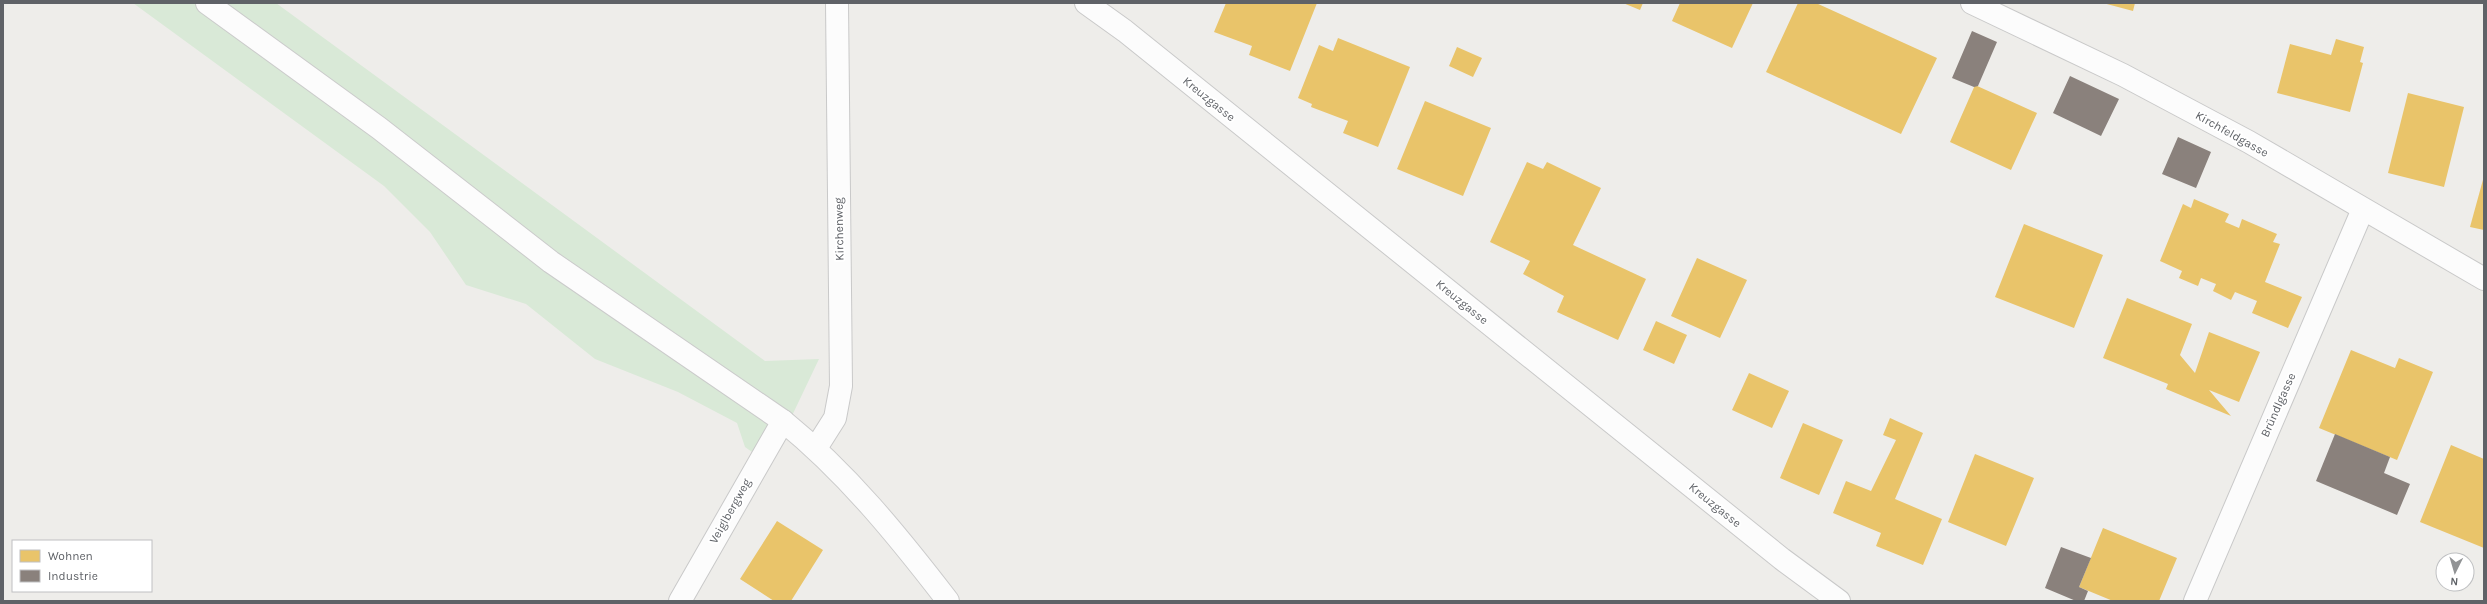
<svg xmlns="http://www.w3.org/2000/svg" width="2487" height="604" viewBox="0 0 2487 604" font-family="Karla,sans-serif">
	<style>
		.green { fill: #d9e9d7 }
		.homes { fill: #e9c46a }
		.industry { fill: #8a817c }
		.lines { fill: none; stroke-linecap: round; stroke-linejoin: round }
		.street-casing { stroke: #c9c9c9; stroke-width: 24 }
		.secondary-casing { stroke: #cbcbcb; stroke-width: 24 }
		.street { stroke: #fcfcfc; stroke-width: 22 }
		.secondary { stroke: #fcfcfc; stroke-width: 22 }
		.labels { text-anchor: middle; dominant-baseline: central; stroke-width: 4; stroke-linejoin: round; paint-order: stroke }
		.street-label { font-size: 12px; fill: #5f6267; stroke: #fff }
	</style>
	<rect width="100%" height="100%" fill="#eeedea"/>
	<path class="green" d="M 133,3 L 276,3 L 765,361 L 819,359 L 769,464 L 745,447 L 737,423 L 678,392 L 595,359 L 526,304 L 466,285 L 430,232 L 384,186 Z"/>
	<path class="homes" d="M 1226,3 L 1317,3 L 1290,71 L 1249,55 L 1252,46 L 1214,32 Z
		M 1623,3 L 1643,3 L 1640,10 Z
		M 1680,3 L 1753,3 L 1732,48 L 1672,21 Z
		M 1798,3 L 1816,3 L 1937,58 L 1901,134 L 1766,72 Z
		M 2103,3 L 2135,3 L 2133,11 Z
		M 1338,38 L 1410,67 L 1378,147 L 1343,133 L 1348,121 L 1311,107 L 1312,104 L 1298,98 L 1319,45 L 1333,51 Z
		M 2336,39 L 2364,47 L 2360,62 L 2363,63 L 2350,112 L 2277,93 L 2290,44 L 2331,55 Z
		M 1457,47 L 1482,58 L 1473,77 L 1449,66 Z
		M 1975,85 L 2037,113 L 2011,170 L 1950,142 Z
		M 2408,93 L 2464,107 L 2444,187 L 2388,173 Z
		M 1425,101 L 1491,128 L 1463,196 L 1397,169 Z
		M 1527,162 L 1543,169 L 1547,162 L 1601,188 L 1573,245 L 1646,279 L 1618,340 L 1557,312 L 1564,296 L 1523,274 L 1530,261 L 1490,242 Z
		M 2484,176 L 2484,230 L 2470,227 Z
		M 2194,199 L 2229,214 L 2225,222 L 2239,228 L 2242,219 L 2277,234 L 2273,242 L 2280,244 L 2265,282 L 2302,297 L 2288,328 L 2252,313 L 2257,301 L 2235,292 L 2231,300 L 2213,291 L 2216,284 L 2201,278 L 2198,286 L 2179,278 L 2182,271 L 2160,261 L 2183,204 L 2191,208 Z
		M 2024,224 L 2103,255 L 2074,328 L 1995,297 Z
		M 1697,258 L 1747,280 L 1720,338 L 1671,316 Z
		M 2127,298 L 2192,324 L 2180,355 L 2195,373 L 2209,332 L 2260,352 L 2239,402 L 2209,390 L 2231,416 L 2166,389 L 2168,384 L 2103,358 Z
		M 1656,321 L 1687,335 L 1674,364 L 1643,350 Z
		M 2351,350 L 2395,368 L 2399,358 L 2433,372 L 2397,460 L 2319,428 Z
		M 1749,373 L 1789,391 L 1772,428 L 1732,410 Z
		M 1890,418 L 1923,433 L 1895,499 L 1942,519 L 1923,565 L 1876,546 L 1881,533 L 1833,513 L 1846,481 L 1871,491 L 1896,440 L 1883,435 Z
		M 1803,423 L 1843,440 L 1819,495 L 1780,478 Z
		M 2451,445 L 2484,459 L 2484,548 L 2420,522 Z
		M 1975,454 L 2034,478 L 2006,546 L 1948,522 Z
		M 777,521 L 823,550 L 791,601 L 774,601 L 740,579 Z
		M 2103,528 L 2177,558 L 2159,601 L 2113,601 L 2079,587 Z"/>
	<path class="industry" d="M 1972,31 L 1997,42 L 1978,86 L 1974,87 L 1952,78 Z
		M 2070,76 L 2119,99 L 2101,136 L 2053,113 Z
		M 2178,137 L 2211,152 L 2196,188 L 2162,174 Z
		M 2335,434 L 2390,457 L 2384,473 L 2410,484 L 2397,515 L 2316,481 Z
		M 2061,547 L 2091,558 L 2079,587 L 2088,591 L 2084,601 L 2076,601 L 2045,588 Z"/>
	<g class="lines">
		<g class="street-casing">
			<path id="street" d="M 1086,3 L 1125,31 L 1782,559 L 1839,601
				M 1972,3 L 2123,75 L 2249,142 L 2484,279
				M 816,448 L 835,418 L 841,386 L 837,3
				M 680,601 L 783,421
				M 2195,601 L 2363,209"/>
		</g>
		<g class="secondary-casing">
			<path id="secondary" d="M 207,3 L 379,128 L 551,262 L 783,421 C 847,473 898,536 948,601"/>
		</g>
		<use href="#street" class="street"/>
		<use href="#secondary" class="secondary"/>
	</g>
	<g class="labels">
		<g class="street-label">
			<text transform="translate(1209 99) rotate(39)">Kreuzgasse</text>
			<text transform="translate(2232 134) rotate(29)">Kirchfeldgasse</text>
			<text transform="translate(839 229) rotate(-91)">Kirchenweg</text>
			<text transform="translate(1462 302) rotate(39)">Kreuzgasse</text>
			<text transform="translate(2278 405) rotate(-66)">Bründlgasse</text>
			<text transform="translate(1715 505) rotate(39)">Kreuzgasse</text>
			<text transform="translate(730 511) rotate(-61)">Veiglbergweg</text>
		</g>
	</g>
	<rect width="2487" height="604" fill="none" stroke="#5f6267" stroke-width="8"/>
	<rect x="12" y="540" width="140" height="52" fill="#ffffff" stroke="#bfc0c2"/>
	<rect x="20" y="550" width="20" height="12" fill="#e9c46a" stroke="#bfc0c2"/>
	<text x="48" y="560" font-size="12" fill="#5f6267">Wohnen</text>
	<rect x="20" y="570" width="20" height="12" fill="#8a817c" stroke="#bfc0c2"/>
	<text x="48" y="580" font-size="12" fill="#5f6267">Industrie</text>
	<g transform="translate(2455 572) rotate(185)"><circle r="19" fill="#ffffff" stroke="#bfc0c2"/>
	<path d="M0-3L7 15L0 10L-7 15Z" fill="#919395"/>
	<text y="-6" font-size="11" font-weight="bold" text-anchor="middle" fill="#5f6267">N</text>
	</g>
</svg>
